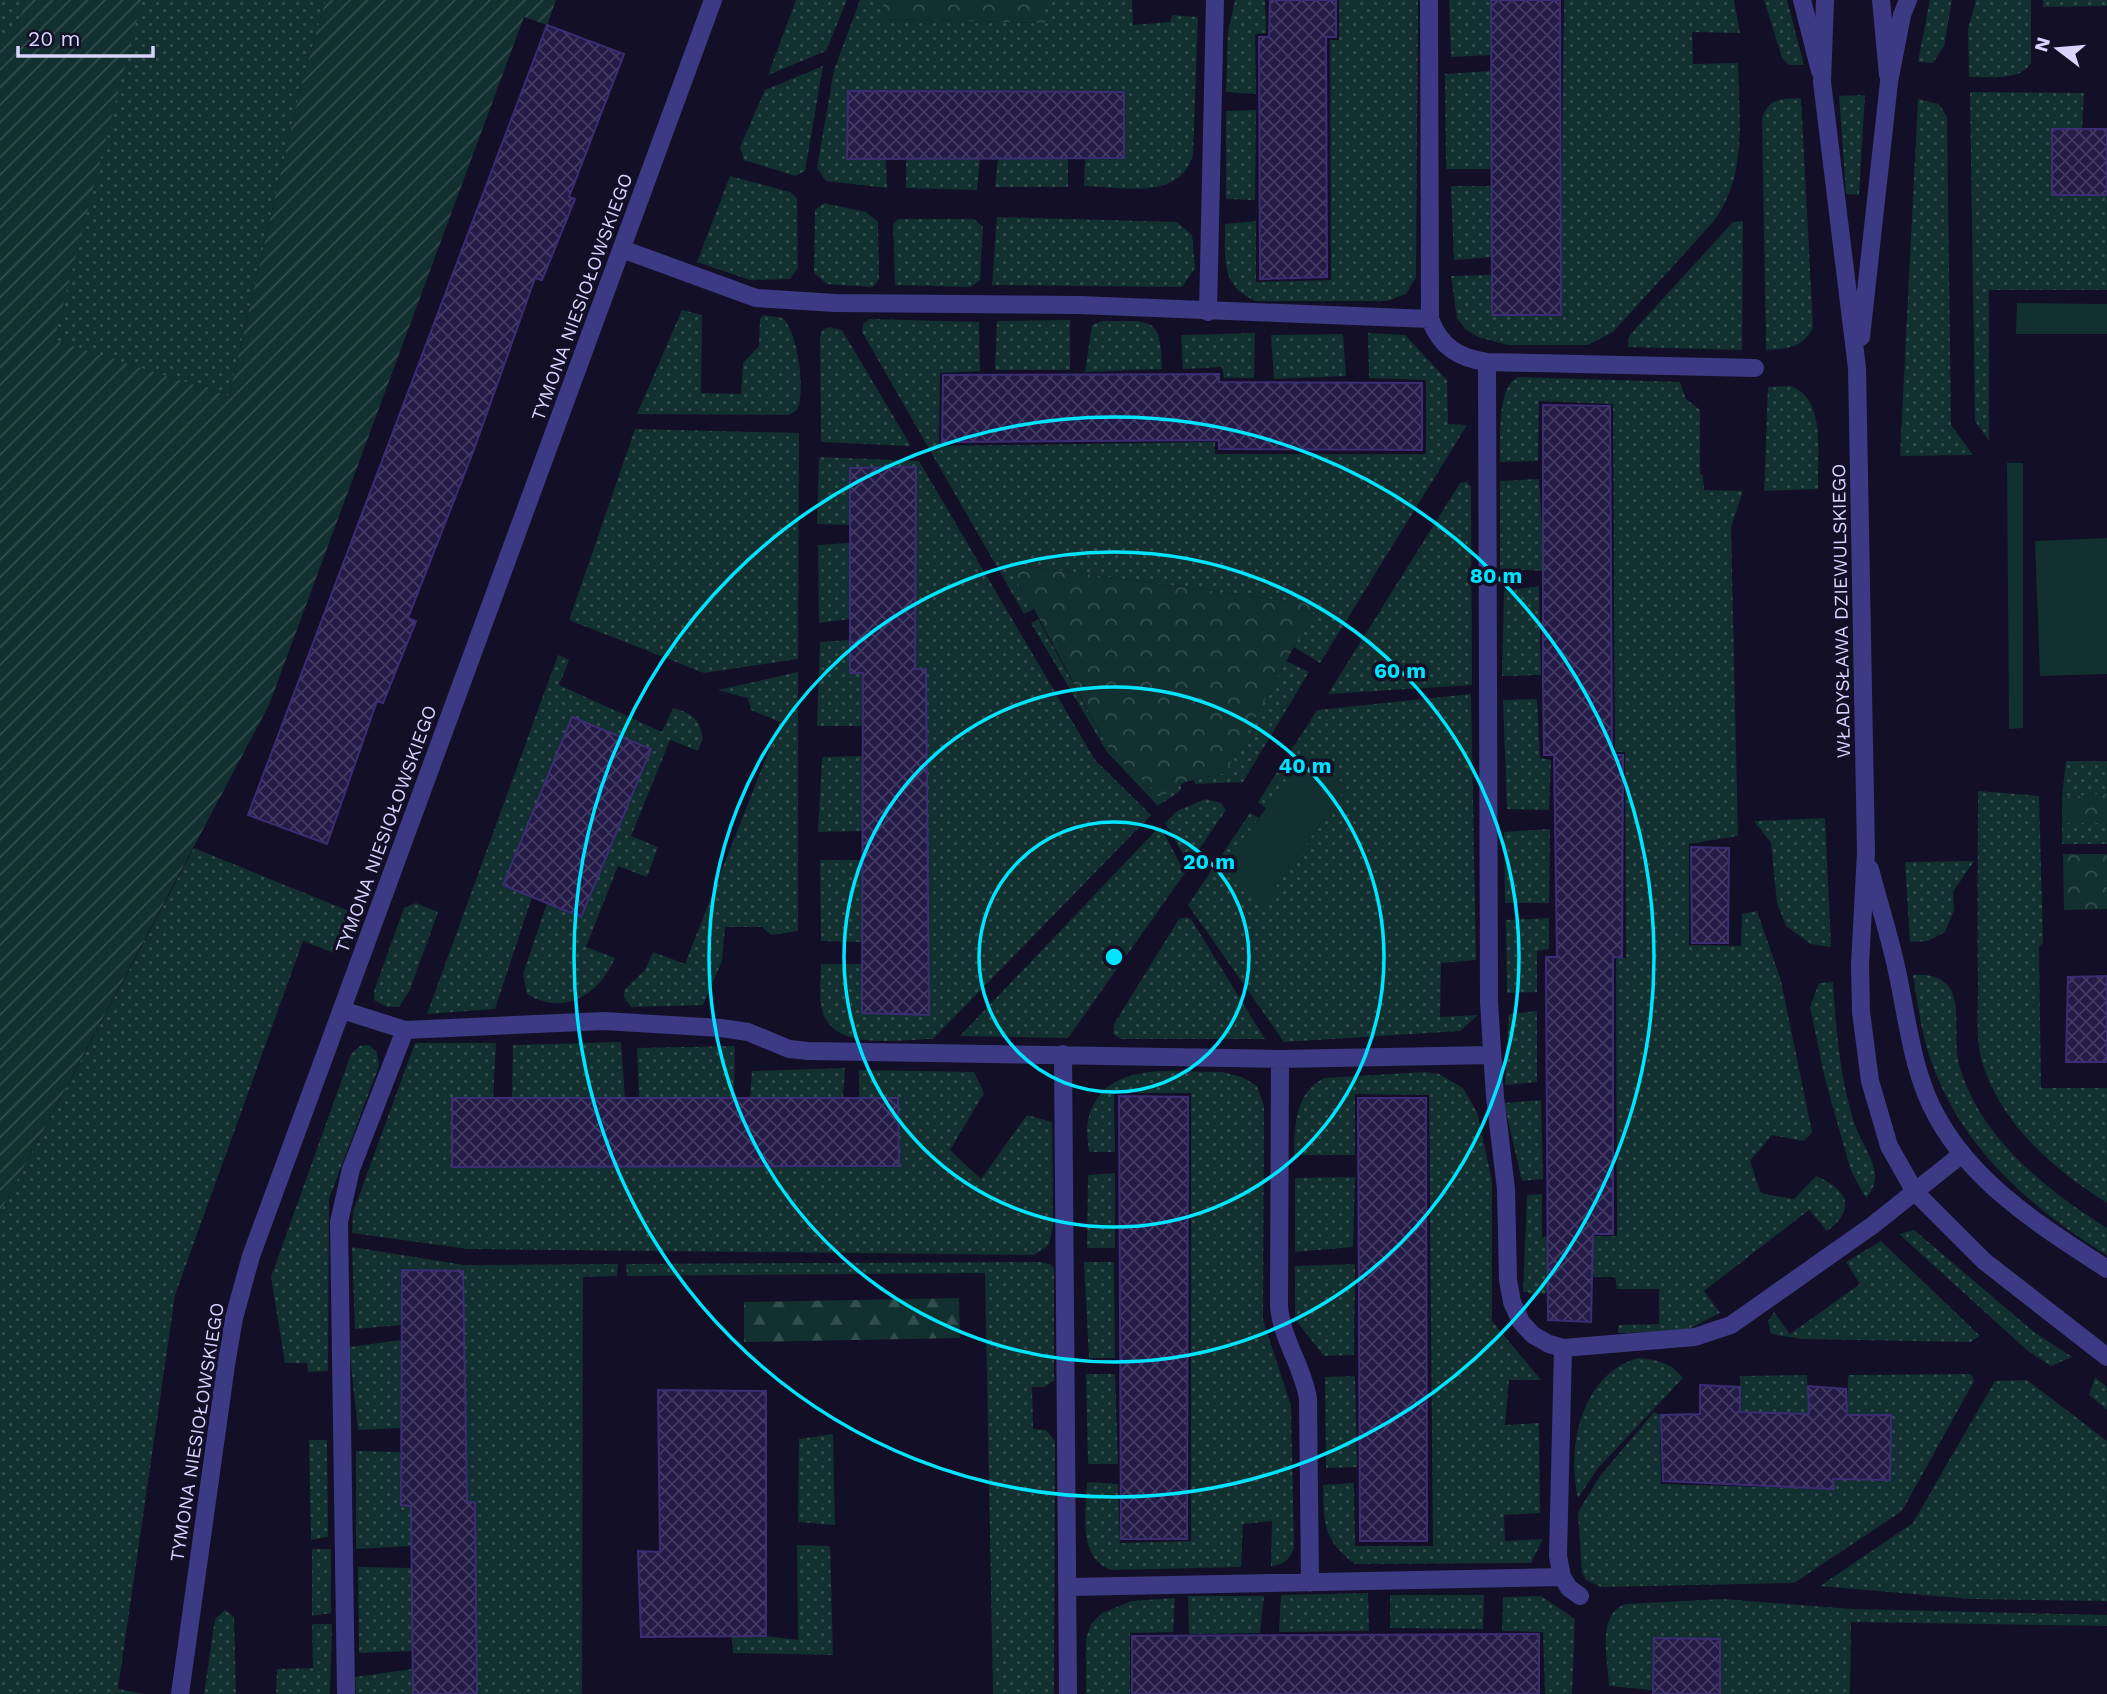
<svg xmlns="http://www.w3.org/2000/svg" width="2107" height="1694" viewBox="0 0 2107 1694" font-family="'Work Sans',sans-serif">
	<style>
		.grass { fill: url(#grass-dots) }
		.forest { fill: url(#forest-firs) }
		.park { fill: url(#park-crowns) }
		.garden { fill: url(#garden-furrows) }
		.pitch { fill: #12302f }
		.building { fill: url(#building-cross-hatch); stroke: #3b2d73; stroke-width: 2 }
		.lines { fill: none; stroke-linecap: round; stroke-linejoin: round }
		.minor { stroke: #3d3a85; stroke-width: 18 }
		.tertiary { stroke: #3d3a85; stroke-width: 18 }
		.ring { fill: none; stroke: #00e5ff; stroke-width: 3.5 }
		.labels { text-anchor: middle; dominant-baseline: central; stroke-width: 7; stroke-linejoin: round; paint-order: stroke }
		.street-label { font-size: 19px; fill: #d9d4ff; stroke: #130f26 }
		.centre { fill: #00e5ff; stroke: #130f26; stroke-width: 3.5 }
		.ring-label { font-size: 21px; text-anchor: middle; font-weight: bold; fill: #00e5ff; stroke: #130f26; stroke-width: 7; stroke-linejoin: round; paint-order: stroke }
	</style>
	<defs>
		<pattern id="grass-dots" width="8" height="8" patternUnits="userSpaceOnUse" patternTransform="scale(1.75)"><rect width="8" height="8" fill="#12302f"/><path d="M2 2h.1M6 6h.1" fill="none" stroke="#344d4e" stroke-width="1.8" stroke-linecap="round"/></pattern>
		<pattern id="forest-firs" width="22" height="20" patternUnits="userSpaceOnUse" patternTransform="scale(1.75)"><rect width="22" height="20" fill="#12302f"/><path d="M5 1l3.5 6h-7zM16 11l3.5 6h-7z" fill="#344d4e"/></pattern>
		<pattern id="park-crowns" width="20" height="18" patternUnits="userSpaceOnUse" patternTransform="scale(1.75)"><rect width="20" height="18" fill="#12302f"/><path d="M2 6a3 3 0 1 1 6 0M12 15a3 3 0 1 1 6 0" fill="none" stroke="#344d4e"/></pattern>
		<pattern id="garden-furrows" width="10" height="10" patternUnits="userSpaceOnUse" patternTransform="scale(1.75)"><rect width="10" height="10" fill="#12302f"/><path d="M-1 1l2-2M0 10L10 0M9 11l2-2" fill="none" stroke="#344d4e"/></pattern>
		<pattern id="building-cross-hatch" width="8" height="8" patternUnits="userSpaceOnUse" patternTransform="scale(1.75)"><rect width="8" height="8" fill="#241b47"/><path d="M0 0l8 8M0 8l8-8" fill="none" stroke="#433b63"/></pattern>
	</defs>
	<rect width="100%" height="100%" fill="#130f26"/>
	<path class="grass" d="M 0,0 L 326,0 L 302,82 L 229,396 L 53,340 L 0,296 Z
		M 796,0 L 847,0 L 826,51 L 768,75 Z
		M 860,0 L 885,0 L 879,19 L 1044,23 L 1044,0 L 1132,0 L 1133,25 L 1170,22 L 1172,15 L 1198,17 L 1193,155 C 1180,201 1123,187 1084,186 L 1085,158 L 1124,158 L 1123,92 L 848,91 L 847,158 L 886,159 L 887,188 L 826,181 L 817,168 L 834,70 Z
		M 1235,0 L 1265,0 L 1266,33 L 1255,34 L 1256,94 L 1226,92 L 1228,32 Z
		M 1339,0 L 1418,0 L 1416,277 L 1406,294 L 1387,301 L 1256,301 C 1220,287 1225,257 1225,224 L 1256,221 L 1256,282 L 1331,280 L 1330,40 L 1339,40 Z
		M 1449,0 L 1491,0 L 1491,55 L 1451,57 Z
		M 1564,0 L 1734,0 L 1740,33 L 1692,32 L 1693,64 L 1738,63 C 1739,119 1748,173 1714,221 L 1613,332 L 1588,345 L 1508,345 L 1478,337 L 1465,329 L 1457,318 L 1451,276 L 1492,275 L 1492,315 L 1560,315 Z
		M 1764,0 L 1787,0 L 1804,65 L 1789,65 L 1782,58 Z
		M 1930,0 L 1952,0 L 1944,46 L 1933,63 L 1918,62 Z
		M 1976,0 L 2031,0 L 2031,63 C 2020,82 1989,76 1969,77 L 1968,29 Z
		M 2043,0 L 2107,0 L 2107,6 L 2043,7 Z
		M 823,66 L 805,171 L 795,176 L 744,160 L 740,147 L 765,90 Z
		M 1491,71 L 1492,169 L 1446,169 L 1445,74 Z
		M 1970,92 L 2084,93 L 2082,129 L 2052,129 L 2052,195 L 2107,195 L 2107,290 L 1989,290 L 1989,441 L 1975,421 Z
		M 1865,95 L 1859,195 L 1846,194 L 1839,96 Z
		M 1801,98 L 1813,327 C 1804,348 1787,349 1766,350 L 1762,119 C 1768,98 1781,99 1801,98 Z
		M 1918,99 L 1939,104 L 1947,117 L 1951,425 L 1973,455 L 1900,456 Z
		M 1256,110 L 1255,200 L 1226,199 L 1226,111 Z
		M 906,159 L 980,159 L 977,190 L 906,188 Z
		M 998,159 L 1068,159 L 1068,187 L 995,187 Z
		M 730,176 L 790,192 L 797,198 L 798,268 L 790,279 L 750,280 L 697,262 Z
		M 1451,186 L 1491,186 L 1492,257 L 1454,260 Z
		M 824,203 L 866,212 L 878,222 L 879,279 L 873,287 L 827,284 L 814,273 L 815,210 Z
		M 997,217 L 1177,222 L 1192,235 L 1195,268 L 1182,287 L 992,285 Z
		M 898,219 L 974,219 L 983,227 L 980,280 L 971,287 L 895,285 L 893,224 Z
		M 1743,221 L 1742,350 L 1628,347 L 1629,336 L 1635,329 L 1733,222 Z
		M 682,310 L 702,315 L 701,393 L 741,394 L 743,363 L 759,346 L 760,319 L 764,315 L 783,318 C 798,335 806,389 797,410 L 789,415 L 637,414 Z
		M 869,319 L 979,322 L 980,371 L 940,373 L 939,446 L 1215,442 L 1215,454 L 1426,454 L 1426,380 L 1369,378 L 1368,333 L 1405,335 L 1447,380 L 1448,424 L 1467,425 L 1320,663 L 1294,647 L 1316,605 L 1005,563 L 1034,609 L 1024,614 L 862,332 L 863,324 Z
		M 1070,320 L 1070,370 L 995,370 L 997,321 Z
		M 1102,321 C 1151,322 1161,314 1162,369 L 1085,372 L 1092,325 Z
		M 829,327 L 842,330 L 911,446 L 821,442 L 820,337 L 822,330 Z
		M 1255,333 L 1254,378 L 1224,378 L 1222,367 L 1183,369 L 1181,335 Z
		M 1343,334 L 1346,376 L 1274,379 L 1271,335 Z
		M 1518,377 L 1680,382 L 1686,399 L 1700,410 L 1700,474 L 1703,475 L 1704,490 L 1743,491 L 1731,528 L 1738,836 L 1689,844 L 1689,945 L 1741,946 L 1742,914 L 1757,911 L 1781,981 L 1812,1132 L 1804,1141 L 1772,1135 L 1750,1161 L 1760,1191 L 1764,1194 L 1794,1199 L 1816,1176 C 1848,1190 1857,1209 1827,1231 L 1809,1210 L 1704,1291 L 1720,1313 L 1685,1331 L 1618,1333 L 1618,1325 L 1659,1324 L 1659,1289 L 1617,1289 L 1615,1277 L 1593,1277 L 1592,1290 L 1540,1294 L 1523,1292 L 1527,1195 L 1542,1194 L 1542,1237 L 1617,1236 L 1616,959 L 1626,958 L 1625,752 L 1615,752 L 1613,404 L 1539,401 L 1538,461 L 1500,462 C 1501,440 1496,387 1518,377 Z
		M 1791,386 C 1827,399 1817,458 1818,489 L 1764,491 L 1768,387 Z
		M 635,429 L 799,433 L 798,659 L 704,673 L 569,620 Z
		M 819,457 L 919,461 L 1095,760 L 1151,815 L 933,1039 C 901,1039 836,1052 823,1013 C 818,998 821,980 821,964 L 862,964 L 862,1013 L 928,1015 L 926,669 L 915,669 L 851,525 L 817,524 Z
		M 1539,479 L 1545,571 L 1500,569 L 1500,481 Z
		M 1467,482 L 1471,487 L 1472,685 L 1328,694 L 1460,483 Z
		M 849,543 L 850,619 L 819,623 L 818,545 Z
		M 1539,586 L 1541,675 L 1502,676 L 1504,591 Z
		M 1038,619 L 1110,751 L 1161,796 L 1181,785 L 1181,790 L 1158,806 L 1107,752 L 1031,623 Z
		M 851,640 L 863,673 L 862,726 L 817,726 L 820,642 Z
		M 558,655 L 569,660 L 559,685 L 662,732 L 673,708 C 692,713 699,718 703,738 L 698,751 L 670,740 L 631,836 L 658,847 L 647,877 L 618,866 L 586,947 L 615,958 C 600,994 564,1017 527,994 L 523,974 L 547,903 L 581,917 L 650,749 L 573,717 L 503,884 L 532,897 L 495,1009 L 427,1014 Z
		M 1286,661 L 1309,672 L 1243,782 L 1195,784 L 1194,780 L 1225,773 Z
		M 798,672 L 798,931 L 771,935 L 762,927 L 725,927 L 722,961 L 703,1005 L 631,1007 L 624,997 L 625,989 L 645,970 L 653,952 L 685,964 L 780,722 L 751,710 L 748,698 L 718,690 Z
		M 1471,694 L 1476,960 L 1441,963 L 1440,1017 L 1478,1015 L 1460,1031 L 1284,1042 L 1188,905 L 1250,813 L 1259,818 L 1222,871 L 1265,902 L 1347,786 L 1304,755 L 1267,809 L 1258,802 L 1317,710 Z
		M 1537,699 L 1540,758 L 1551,760 L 1549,810 L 1507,809 L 1503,700 Z
		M 863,756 L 862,831 L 818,832 L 822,757 Z
		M 2066,761 L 2107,761 L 2107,794 L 2062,797 Z
		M 1978,791 L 2039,796 L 2043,943 L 2039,947 L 2041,1088 L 2107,1088 L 2107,1203 C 2055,1170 2005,1128 1984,1068 C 1975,1043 1978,1014 1978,988 C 1977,922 1978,857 1978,791 Z
		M 1206,799 L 1221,803 L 1226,810 L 1189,864 L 1165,823 L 1177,811 Z
		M 1825,818 L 1831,947 L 1811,944 L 1786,926 L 1777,903 L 1771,843 L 1754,821 Z
		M 2062,823 L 2107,823 L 2107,844 L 2062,844 Z
		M 1160,826 L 1185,873 L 1068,1038 L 960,1036 Z
		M 1550,829 L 1549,903 L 1505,903 L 1504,832 Z
		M 194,848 L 349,911 L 354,923 L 346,949 L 334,953 L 303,941 L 175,1295 L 118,1689 L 145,1694 L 0,1694 L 0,1212 Z
		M 820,860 L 862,860 L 862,942 L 821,941 Z
		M 1974,861 L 1953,892 L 1954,910 L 1945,932 L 1928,941 L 1910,942 L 1905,862 Z
		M 416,903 L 438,912 L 410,990 L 399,1007 L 387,1007 L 374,1000 L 374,991 L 404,908 Z
		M 1186,917 L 1191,919 L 1265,1039 L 1121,1039 L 1113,1034 L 1114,1024 L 1179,919 Z
		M 1549,918 L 1549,949 L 1537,951 L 1537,992 L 1507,993 L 1506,920 Z
		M 1913,975 C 1927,974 1943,976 1951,990 C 1961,1011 1953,1042 1959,1064 C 1978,1136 2047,1191 2107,1228 L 2107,1255 C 2033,1210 1966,1152 1934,1069 C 1922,1039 1918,1007 1913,975 Z
		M 1833,982 C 1836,1030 1840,1082 1856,1128 C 1862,1143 1873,1157 1875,1174 C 1876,1184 1872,1191 1866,1198 L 1851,1171 L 1825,1079 L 1810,1007 L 1819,983 Z
		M 1537,1011 L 1537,1082 L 1505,1085 L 1509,1014 Z
		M 621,1042 L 625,1098 L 512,1098 L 513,1045 Z
		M 415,1043 L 496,1043 L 493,1098 L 452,1099 L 452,1167 L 898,1166 L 898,1098 L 859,1098 L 859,1070 L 974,1072 L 984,1093 L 950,1150 L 981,1179 L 1027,1115 L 1052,1122 L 1053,1226 L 1049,1245 L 1034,1255 L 468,1249 L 352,1233 L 353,1212 Z
		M 369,1045 L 377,1052 L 379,1066 L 329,1199 L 328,1371 L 308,1372 L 307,1363 L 285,1363 L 271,1277 L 351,1054 L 360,1046 Z
		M 735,1046 L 734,1098 L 639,1098 L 637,1048 Z
		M 845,1068 L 843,1098 L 750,1098 L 752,1071 Z
		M 1222,1072 L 1242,1077 L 1257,1086 L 1264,1106 L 1263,1320 L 1291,1406 L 1294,1548 C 1289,1560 1284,1565 1271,1566 L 1272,1521 L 1243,1524 L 1241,1567 L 1111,1570 C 1077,1557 1086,1513 1087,1482 L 1118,1484 L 1120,1543 L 1191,1541 L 1191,1093 L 1114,1093 L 1115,1152 L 1089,1152 C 1088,1142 1086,1129 1088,1120 C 1103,1058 1174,1073 1222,1072 Z
		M 1425,1072 L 1439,1074 L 1463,1088 L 1477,1112 L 1492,1181 L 1492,1321 L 1541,1380 L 1509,1380 L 1505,1425 L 1539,1423 L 1540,1513 L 1504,1515 L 1505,1541 L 1543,1539 L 1531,1563 L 1355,1564 C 1322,1539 1324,1523 1323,1485 L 1354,1483 L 1355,1546 L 1433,1546 L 1429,1095 L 1355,1094 L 1355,1155 L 1294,1155 C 1295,1126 1294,1094 1324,1078 Z
		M 1541,1100 L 1543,1179 L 1522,1181 L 1504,1103 Z
		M 1115,1173 L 1115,1248 L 1087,1248 L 1088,1175 Z
		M 1355,1177 L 1353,1247 L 1295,1252 L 1295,1178 Z
		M 1914,1230 L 2034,1332 L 2072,1357 L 2051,1366 L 2028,1351 L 1899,1234 Z
		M 1881,1241 L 1980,1336 L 1970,1342 L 1802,1339 L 1771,1334 L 1768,1321 L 1774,1312 L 1790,1334 L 1860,1284 L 1846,1262 Z
		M 352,1247 L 464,1265 L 618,1264 L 617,1276 L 583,1277 L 582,1694 L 477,1694 L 475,1502 L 467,1502 L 463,1271 L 402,1270 L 402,1325 L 355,1329 Z
		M 1042,1262 L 1052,1265 L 1054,1269 L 1054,1380 L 1045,1387 L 1032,1387 L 1033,1429 L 1046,1430 L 1055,1441 L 1054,1694 L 993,1694 L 985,1273 L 627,1276 L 626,1264 Z
		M 1084,1262 L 1114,1262 L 1115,1358 L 1089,1358 Z
		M 1355,1264 L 1354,1355 L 1324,1356 L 1295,1319 L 1295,1266 Z
		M 401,1340 L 401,1428 L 358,1430 L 349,1347 Z
		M 1639,1358 C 1658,1360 1671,1363 1683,1378 L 1598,1468 L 1578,1498 C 1566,1447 1582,1372 1639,1358 Z
		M 1086,1374 L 1115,1374 L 1118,1464 L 1088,1464 Z
		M 1971,1374 L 1974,1381 L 1902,1511 L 1794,1583 L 1601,1587 L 1586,1580 L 1582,1573 L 1578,1512 L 1600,1476 L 1654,1412 L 1660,1415 L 1661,1484 L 1833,1489 L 1833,1479 L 1890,1479 L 1891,1416 L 1847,1415 L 1848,1375 Z
		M 1807,1375 L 1809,1414 L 1740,1412 L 1740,1376 Z
		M 1355,1376 L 1357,1467 L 1326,1468 L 1325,1377 Z
		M 2095,1377 L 2107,1387 L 2107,1410 L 2089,1395 Z
		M 2027,1380 L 2107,1441 L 2107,1601 L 1970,1599 L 1820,1586 L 1913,1523 L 1995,1381 Z
		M 833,1434 L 835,1525 L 798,1522 L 799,1439 Z
		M 309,1440 L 327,1440 L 328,1537 L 311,1540 Z
		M 356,1451 L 400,1452 L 401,1505 L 411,1506 L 411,1546 L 356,1549 Z
		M 797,1545 L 830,1546 L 833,1655 L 733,1653 L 732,1636 L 766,1636 L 798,1640 Z
		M 312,1549 L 331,1549 L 331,1613 L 312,1616 Z
		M 358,1567 L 412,1568 L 413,1651 L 359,1653 Z
		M 1368,1593 L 1369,1631 L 1279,1632 L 1281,1595 Z
		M 1390,1595 L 1484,1595 L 1483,1629 L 1390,1628 Z
		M 1188,1596 L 1264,1596 L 1260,1633 L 1189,1634 Z
		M 1541,1596 L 1575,1619 L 1572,1694 L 1545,1694 L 1543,1632 L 1502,1631 L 1503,1597 Z
		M 1175,1598 L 1173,1632 L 1130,1633 L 1130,1694 L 1086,1694 L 1086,1639 L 1091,1624 L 1102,1613 L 1132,1601 Z
		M 1723,1599 L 1852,1609 L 2107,1615 L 2107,1626 L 1851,1622 L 1850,1694 L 1720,1694 L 1720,1639 L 1654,1638 L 1653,1690 L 1609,1686 C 1608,1661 1596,1613 1626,1604 Z
		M 225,1610 L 234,1617 L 236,1694 L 204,1694 L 215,1619 Z
		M 312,1624 L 332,1624 L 330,1694 L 276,1694 L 277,1669 L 313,1668 Z
		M 413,1669 L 413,1694 L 356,1694 L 355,1677 Z"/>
	<path class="forest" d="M 959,1298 L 960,1338 L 744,1342 L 744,1302 Z"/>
	<path class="park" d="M 885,0 L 1044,0 L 1045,23 L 878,19 Z
		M 1004,563 L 1005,563 L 1317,605 L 1225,773 L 1185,782 L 1161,797 L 1110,751 L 1034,609 Z
		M 2107,794 L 2107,823 L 2062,823 L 2062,797 Z
		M 2063,854 L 2107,854 L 2107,909 L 2064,910 Z"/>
	<path class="garden" d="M 29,0 L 142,0 L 54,340 L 229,396 L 302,82 L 326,0 L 556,0 L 547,25 L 524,17 L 269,705 L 0,1212 L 0,50 Z"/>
	<path class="pitch" d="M 2017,303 L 2107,304 L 2107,334 L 2016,334 Z
		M 2007,463 L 2023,463 L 2023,728 L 2009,729 Z
		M 2107,538 L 2107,674 L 2040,676 L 2035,541 Z
		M 1304,755 L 1347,786 L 1265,902 L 1221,871 Z"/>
	<path class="building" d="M 1270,0 L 1336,0 L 1336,37 L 1326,37 L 1327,277 L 1260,279 L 1259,37 L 1269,37 Z
		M 1491,0 L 1560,0 L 1561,315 L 1492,315 Z
		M 547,25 L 624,54 L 569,197 L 575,199 L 542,280 L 535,278 L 473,452 L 408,618 L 416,621 L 383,703 L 377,701 L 327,844 L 248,815 Z
		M 848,91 L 1124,92 L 1124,158 L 847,159 Z
		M 2052,129 L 2107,129 L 2107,195 L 2052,195 Z
		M 1219,374 L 1219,382 L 1422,383 L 1422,450 L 1219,449 L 1219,440 L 942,442 L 943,375 Z
		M 1543,405 L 1610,406 L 1612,755 L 1623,755 L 1622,958 L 1613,957 L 1613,1234 L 1593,1234 L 1591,1322 L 1548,1320 L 1546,957 L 1557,957 L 1554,755 L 1544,755 L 1543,688 Z
		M 916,467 L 915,669 L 926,669 L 929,1015 L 862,1013 L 863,673 L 850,673 L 850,468 Z
		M 572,717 L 651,749 L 581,917 L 503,885 Z
		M 1691,847 L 1729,848 L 1728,943 L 1692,943 Z
		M 2107,976 L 2107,1062 L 2066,1062 L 2068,977 Z
		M 1119,1096 L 1188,1097 L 1187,1539 L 1121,1539 Z
		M 452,1098 L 898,1098 L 899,1166 L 452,1167 Z
		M 1358,1098 L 1426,1098 L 1427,1541 L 1360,1541 Z
		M 402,1270 L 463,1271 L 467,1502 L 475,1502 L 477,1694 L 413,1694 L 411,1506 L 401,1505 Z
		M 1700,1385 L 1740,1387 L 1740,1412 L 1809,1414 L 1808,1386 L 1846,1389 L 1847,1415 L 1891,1415 L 1890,1480 L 1833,1479 L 1834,1489 L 1663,1481 L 1661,1415 L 1700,1414 Z
		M 658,1390 L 766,1391 L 766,1636 L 641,1637 L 638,1551 L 660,1552 Z
		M 1539,1634 L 1539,1694 L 1132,1694 L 1132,1636 Z
		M 1654,1638 L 1720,1639 L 1720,1694 L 1653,1694 Z"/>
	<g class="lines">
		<path class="minor" d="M 1429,0 L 1430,319
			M 1802,0 L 1820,71
			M 1881,0 L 1888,75
			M 622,249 L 756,298 L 835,303 L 1079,305 L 1430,319 C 1440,346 1458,358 1487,362 L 1489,1002 L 1495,1097 L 1506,1189 L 1508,1280 L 1512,1302 L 1521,1322 L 1533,1335 L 1549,1344 L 1563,1348 L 1695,1337 L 1731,1325 L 1873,1225 L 1962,1154
			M 1208,312 L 1215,0
			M 1487,362 L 1755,368
			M 342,1010 L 405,1030 L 604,1021 L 721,1028 L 748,1032 L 789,1049 L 808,1051 L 1280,1059 L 1491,1055
			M 1063,1054 L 1068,1694
			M 1280,1059 L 1279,1306 C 1282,1341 1303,1366 1308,1399 L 1310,1583
			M 1562,1577 L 1558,1556 L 1563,1348
			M 1069,1587 L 1562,1577 L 1569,1588 L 1580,1596
			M 180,1694 L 226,1365 L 234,1318 L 251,1256 L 713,0
			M 346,1694 L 339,1222 L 351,1169 L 405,1030"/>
		<path class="tertiary" d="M 1825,0 L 1822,82 L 1857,368 L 1866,852 L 1860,965 L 1861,1012 L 1870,1081 L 1889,1146 L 1915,1192 L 1984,1261 L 2107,1357
			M 1861,337 L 1889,82 L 1902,15 L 1908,0
			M 1870,869 C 1878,900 1888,931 1895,962 C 1907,1013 1911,1071 1937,1117 C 1975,1186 2043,1227 2107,1269"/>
	</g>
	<g class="ring">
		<circle cx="1114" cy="957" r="135"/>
		<circle cx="1114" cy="957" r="270"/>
		<circle cx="1114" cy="957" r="405"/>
		<circle cx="1114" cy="957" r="540"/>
	</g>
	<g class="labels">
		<g class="street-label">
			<text transform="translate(582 297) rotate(-70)">TYMONA NIESIOŁOWSKIEGO</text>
			<text transform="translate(1841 611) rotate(-91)">WŁADYSŁAWA DZIEWULSKIEGO</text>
			<text transform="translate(386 829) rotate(-70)">TYMONA NIESIOŁOWSKIEGO</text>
			<text transform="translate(197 1432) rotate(-81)">TYMONA NIESIOŁOWSKIEGO</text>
		</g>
	</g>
	<circle cx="1114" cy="957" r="10" class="centre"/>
	<g class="ring-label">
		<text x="1496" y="583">80 m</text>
		<text x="1400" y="678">60 m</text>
		<text x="1305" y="773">40 m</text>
		<text x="1209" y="869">20 m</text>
	</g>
	<g transform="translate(2058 49) rotate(286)" stroke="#130f26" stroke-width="5" paint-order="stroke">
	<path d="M0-5L12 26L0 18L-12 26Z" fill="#d9d4ff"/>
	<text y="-10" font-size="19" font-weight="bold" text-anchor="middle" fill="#d9d4ff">N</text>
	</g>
	<path d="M18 46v10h135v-10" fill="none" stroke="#d9d4ff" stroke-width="3.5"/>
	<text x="28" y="46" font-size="21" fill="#d9d4ff" stroke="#130f26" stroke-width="5" paint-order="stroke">20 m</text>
</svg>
